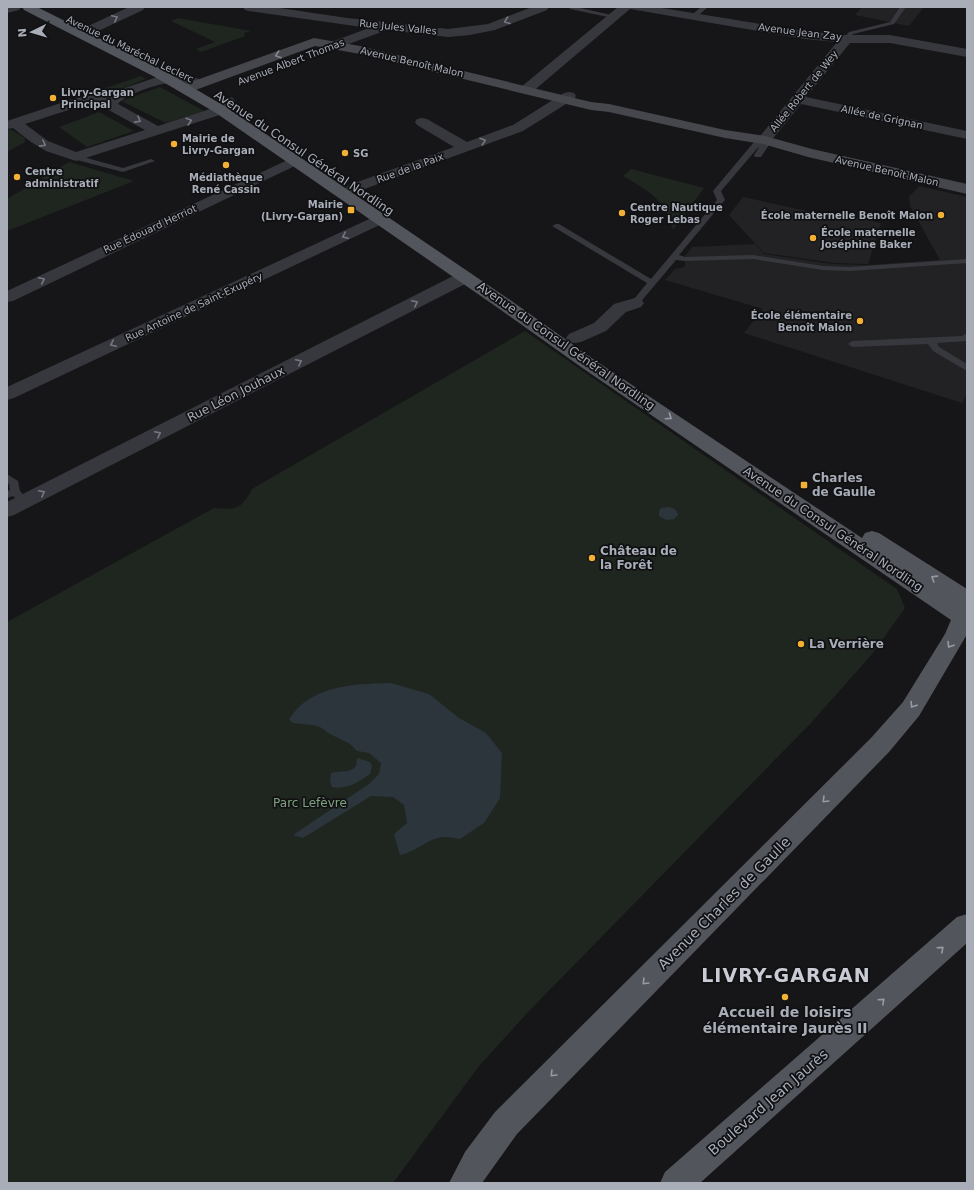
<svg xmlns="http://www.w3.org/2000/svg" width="974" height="1190" viewBox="0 0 974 1190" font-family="'DejaVu Sans',sans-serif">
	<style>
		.built { fill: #222225 }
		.green { fill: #1e261f }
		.water { fill: #2c353c }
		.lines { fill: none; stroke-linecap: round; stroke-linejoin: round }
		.service { fill: #37383d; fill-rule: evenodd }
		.minor { fill: #37383d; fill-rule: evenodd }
		.secondary { fill: #45474d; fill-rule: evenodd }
		.primary { fill: #53555c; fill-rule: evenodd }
		.oneway { stroke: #757881 }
		.oneway2 { stroke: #858993 }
		.oneway3 { stroke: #979ba6 }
		.poi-dot { fill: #f2b134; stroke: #111113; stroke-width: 1.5 }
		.labels { text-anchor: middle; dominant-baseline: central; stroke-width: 3.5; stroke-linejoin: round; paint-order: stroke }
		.far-street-label { font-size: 10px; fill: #a8adb8; stroke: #111113 }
		.far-poi-label { font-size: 10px; font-weight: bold; fill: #a8adb8; stroke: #111113; text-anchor: start }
		.street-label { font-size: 12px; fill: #a8adb8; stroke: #111113 }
		.poi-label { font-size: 12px; font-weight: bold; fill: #a8adb8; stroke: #111113; text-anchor: start }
		.park-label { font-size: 12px; fill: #7fa381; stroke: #111113 }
		.near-street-label { font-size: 14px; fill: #a8adb8; stroke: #111113 }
		.near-poi-label { font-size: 14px; font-weight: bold; fill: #a8adb8; stroke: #111113 }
		.near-district-label { font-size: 19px; font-weight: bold; letter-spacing: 1px; fill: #c9ccd4; stroke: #111113 }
	</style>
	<rect width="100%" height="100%" fill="#161618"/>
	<path class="built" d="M 862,7 L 924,7 L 909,26 L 855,15 Z
		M 919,186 L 967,197 L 967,393 L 962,403 L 744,333 L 763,309 L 665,280 L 675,269 L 685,267 L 685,256 L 692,247 L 755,244 L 764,254 L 832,264 L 867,265 L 940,260 L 910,206 L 909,197 Z
		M 743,197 L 835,217 L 840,214 L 881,223 L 868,264 L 835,263 L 764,253 L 729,215 Z"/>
	<path class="green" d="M 178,18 L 251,31 L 244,33 L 245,36 L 201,52 L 196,49 L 215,42 L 171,21 Z
		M 141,76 L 146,79 L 114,92 L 91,93 Z
		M 160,87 L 204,111 L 166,123 L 121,101 Z
		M 99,112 L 134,131 L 87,147 L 59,127 Z
		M 7,129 L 12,130 L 25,138 L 25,142 L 7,152 Z
		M 69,162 L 134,181 L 7,231 L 7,199 Z
		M 631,169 L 704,188 L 673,230 C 664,198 650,192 623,176 Z
		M 525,331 L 897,589 L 905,608 L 873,653 L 810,724 L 531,1009 L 479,1066 L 393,1183 L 7,1183 L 7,622 L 214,508 C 235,510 241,510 252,489 Z"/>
	<path class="water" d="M 669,507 C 674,508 677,510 678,515 L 674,519 L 666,520 L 659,516 L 659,511 L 661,508 Z
		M 391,683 L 429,694 L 459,718 L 486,733 L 502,753 L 500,798 L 484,823 L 460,839 C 455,838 449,837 444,837 C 428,838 416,852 400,855 L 394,834 L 407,823 L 404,805 L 393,797 L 371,796 L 303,838 L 293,835 L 369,784 L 379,774 L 381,763 L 369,753 L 357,751 L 350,744 L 330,734 L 320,727 L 313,725 L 293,723 L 289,719 C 293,714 297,708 301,705 C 326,684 361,684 391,683 Z
		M 357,758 L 370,762 L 372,766 L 370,774 C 359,782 346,790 332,787 L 330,781 L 331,773 C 340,770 349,774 356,766 Z"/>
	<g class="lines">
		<path class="service" d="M 570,7 L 576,7 L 616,16 L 613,18 L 570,9 Z
			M 701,7 L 708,7 L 699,15 L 697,18 L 693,18 L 694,13 Z
			M 900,7 L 906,7 L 894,24 L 853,34 L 848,40 L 843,39 L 849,32 L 890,22 Z
			M 754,142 L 757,142 L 761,144 L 721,191 L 725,200 L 679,255 L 685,257 L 753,255 L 823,266 L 850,267 L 967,259 L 967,263 L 850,271 L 823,270 L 753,259 L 685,261 L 676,260 L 638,305 L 635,306 L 631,303 L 647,283 L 552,226 L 556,224 L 559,224 L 651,279 L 717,200 L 713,191 Z
			M 762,143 L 768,143 L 769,145 L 761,157 L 755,157 L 754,155 Z
			M 73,155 L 76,155 L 123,168 L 151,159 L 155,161 L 123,172 L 73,159 Z
			M 967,333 L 967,341 L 937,343 L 939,347 L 967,364 L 967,371 L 933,351 L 928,344 L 852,347 L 848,344 L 852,341 L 962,336 Z
			M 7,474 L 18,481 L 20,491 L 29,501 L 28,503 L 20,503 L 13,496 L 7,498 L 7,491 L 10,490 L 9,484 L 7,482 Z"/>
		<path class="minor" d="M 7,7 L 21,7 L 19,10 L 7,13 Z
			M 129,7 L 145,7 L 143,10 L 94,33 L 86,33 L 84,30 L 86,27 Z
			M 243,7 L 273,7 L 347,18 L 448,29 L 488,24 L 532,7 L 549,7 L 547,10 L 495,30 L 470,35 L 448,37 L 387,30 L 335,49 L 331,48 L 329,45 L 331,42 L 369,28 L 249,11 L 245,10 Z
			M 618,7 L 656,7 L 805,31 L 846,35 L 890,35 L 967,49 L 967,57 L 890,43 L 850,43 L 806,97 L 967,131 L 967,139 L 801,104 L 766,147 L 761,148 L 756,147 L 754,144 L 756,141 L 837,42 L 805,39 L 630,9 L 531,93 L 521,93 L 519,90 L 521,87 Z
			M 166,74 L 180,74 L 203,80 L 205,83 L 203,86 C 194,88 187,83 179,82 C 165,81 127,93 118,104 L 158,126 L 216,107 L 223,98 L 228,97 L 233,98 L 235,101 L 226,113 L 76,161 L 46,151 L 31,142 L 13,128 L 7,129 L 7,121 L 76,98 L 119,90 ZM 106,101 L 103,105 L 105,108 L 145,130 L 76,152 L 48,141 L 25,124 L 84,105 Z
			M 569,92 L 574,93 L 576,96 L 574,99 L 523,131 L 359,191 L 354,193 L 349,191 L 346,188 L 349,185 L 454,147 L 417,125 L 415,122 L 417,119 L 422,118 L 427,119 L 467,142 L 513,125 L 564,93 Z
			M 294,157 L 299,158 L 301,161 L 299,164 L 13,301 L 7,302 L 7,291 Z
			M 380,214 L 386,216 L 388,219 L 386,222 L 14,398 L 7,400 L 7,387 Z
			M 465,272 L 471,273 L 473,277 L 471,281 L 14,515 L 7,517 L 7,502 L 459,273 Z
			M 635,298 L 641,299 L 644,303 L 641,307 L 626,312 L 606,331 L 581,342 L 575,343 L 569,342 L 566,338 L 569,334 L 594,323 L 614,304 Z"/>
		<path class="secondary" d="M 314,38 L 360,46 L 591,102 L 609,104 L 725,130 L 765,136 L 812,149 L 967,184 L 967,194 L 808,157 L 763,144 L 725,138 L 609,112 L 591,110 L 360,54 L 315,46 L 190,92 L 180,92 L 178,89 L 180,86 Z"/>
		<path class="primary" d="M 22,7 L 37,7 L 163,70 L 226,107 L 513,302 L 593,359 L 862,538 L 865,533 L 872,531 L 879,533 L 967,589 L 966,636 L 919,716 L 889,752 L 517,1134 L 482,1183 L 449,1183 L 465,1152 L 495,1112 L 871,738 L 903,702 L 945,634 L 951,620 L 581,367 L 501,310 L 216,113 L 153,76 L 24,10 Z
			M 967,914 L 967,943 L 700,1183 L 660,1183 L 665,1172 L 957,917 Z"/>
	</g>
	<defs><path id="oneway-chevron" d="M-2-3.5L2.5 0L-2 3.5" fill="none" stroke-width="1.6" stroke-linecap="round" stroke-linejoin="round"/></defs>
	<g class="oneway">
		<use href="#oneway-chevron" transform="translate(115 18) rotate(-25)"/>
		<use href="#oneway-chevron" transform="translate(507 21) rotate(159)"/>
		<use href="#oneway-chevron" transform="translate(138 120) rotate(29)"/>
		<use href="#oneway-chevron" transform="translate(189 121) rotate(-17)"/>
		<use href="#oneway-chevron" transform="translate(483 141) rotate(-19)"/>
		<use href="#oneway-chevron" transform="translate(43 144) rotate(28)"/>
		<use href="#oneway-chevron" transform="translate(345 236) rotate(155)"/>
		<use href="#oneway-chevron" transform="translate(42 280) rotate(-25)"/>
		<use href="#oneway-chevron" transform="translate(415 303) rotate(-27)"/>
		<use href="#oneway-chevron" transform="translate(113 344) rotate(155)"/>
		<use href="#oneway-chevron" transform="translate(299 362) rotate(-27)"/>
		<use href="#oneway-chevron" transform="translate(158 434) rotate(-27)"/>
		<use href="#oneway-chevron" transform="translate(42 493) rotate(-27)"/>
	</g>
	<use class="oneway2" href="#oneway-chevron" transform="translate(278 55) rotate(161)"/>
	<g class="oneway3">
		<use href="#oneway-chevron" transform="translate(669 417) rotate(34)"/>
		<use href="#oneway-chevron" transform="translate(934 578) rotate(-148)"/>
		<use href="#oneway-chevron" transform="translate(950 645) rotate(122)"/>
		<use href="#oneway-chevron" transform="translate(913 705) rotate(122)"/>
		<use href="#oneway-chevron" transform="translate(825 800) rotate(135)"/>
		<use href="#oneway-chevron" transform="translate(941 949) rotate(-42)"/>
		<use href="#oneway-chevron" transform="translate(645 982) rotate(135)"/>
		<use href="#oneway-chevron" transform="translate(882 1001) rotate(-42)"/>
		<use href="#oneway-chevron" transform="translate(553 1074) rotate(135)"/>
	</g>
	<g class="poi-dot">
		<circle cx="53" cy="98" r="4"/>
		<circle cx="174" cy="144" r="4"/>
		<circle cx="345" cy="153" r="4"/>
		<circle cx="226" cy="165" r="4"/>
		<circle cx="17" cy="177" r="4"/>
		<rect x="347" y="206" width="8" height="8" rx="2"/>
		<circle cx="622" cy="213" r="4"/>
		<circle cx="941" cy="215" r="4"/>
		<circle cx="813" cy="238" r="4"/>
		<circle cx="860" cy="321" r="4"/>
		<rect x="800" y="481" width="8" height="8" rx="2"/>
		<circle cx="592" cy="558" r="4"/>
		<circle cx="801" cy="644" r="4"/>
		<circle cx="785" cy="997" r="4"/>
	</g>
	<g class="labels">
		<g class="far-street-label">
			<text transform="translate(398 27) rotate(6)">Rue Jules Valles</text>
			<text transform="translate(800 32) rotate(7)">Avenue Jean Zay</text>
			<text transform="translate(130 49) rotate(26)">Avenue du Maréchal Leclerc</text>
			<text transform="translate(291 62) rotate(-21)">Avenue Albert Thomas</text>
			<text transform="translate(412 62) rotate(13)">Avenue Benoît Malon</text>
			<text transform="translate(804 91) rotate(-51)">Allée Robert de Wey</text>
			<text transform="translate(882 117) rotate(12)">Allée de Grignan</text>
			<text transform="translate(410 168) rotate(-20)">Rue de la Paix</text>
			<text transform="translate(887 171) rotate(13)">Avenue Benoît Malon</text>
			<text transform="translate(150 229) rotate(-25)">Rue Édouard Herriot</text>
			<text transform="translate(194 307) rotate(-25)">Rue Antoine de Saint-Exupéry</text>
		</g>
		<g class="far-poi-label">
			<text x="61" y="92">Livry-Gargan<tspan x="61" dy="12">Principal</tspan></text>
			<text x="182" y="138">Mairie de<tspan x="182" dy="12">Livry-Gargan</tspan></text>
			<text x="353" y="153">SG</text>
			<text x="25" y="171">Centre<tspan x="25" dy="12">administratif</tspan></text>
			<text x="226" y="177" text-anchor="middle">Médiathèque<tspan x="226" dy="12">René Cassin</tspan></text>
			<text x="343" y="204" text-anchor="end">Mairie<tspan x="343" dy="12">(Livry-Gargan)</tspan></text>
			<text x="630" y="207">Centre Nautique<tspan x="630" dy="12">Roger Lebas</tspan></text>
			<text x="933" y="215" text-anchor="end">École maternelle Benoît Malon</text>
			<text x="821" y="232">École maternelle<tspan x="821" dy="12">Joséphine Baker</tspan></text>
			<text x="852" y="315" text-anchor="end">École élémentaire<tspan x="852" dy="12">Benoît Malon</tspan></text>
		</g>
		<g class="street-label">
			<text transform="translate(304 153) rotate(34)">Avenue du Consul Général Nordling</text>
			<text transform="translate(566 346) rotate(35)">Avenue du Consul Général Nordling</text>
			<text transform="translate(236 394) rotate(-27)">Rue Léon Jouhaux</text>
			<text transform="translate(833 529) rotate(34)">Avenue du Consul Général Nordling</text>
		</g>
		<g class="poi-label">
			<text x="812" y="478">Charles<tspan x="812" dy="14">de Gaulle</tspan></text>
			<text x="600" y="551">Château de<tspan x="600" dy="14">la Forêt</tspan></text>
			<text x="809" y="644">La Verrière</text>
		</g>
		<g class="park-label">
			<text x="310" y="803">Parc Lefèvre</text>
		</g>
		<g class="near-street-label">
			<text transform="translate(724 903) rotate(-45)">Avenue Charles de Gaulle</text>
			<text transform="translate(768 1102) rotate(-41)">Boulevard Jean Jaurès</text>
		</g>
		<g class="near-poi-label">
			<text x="785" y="1012">Accueil de loisirs<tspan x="785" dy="16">élémentaire Jaurès II</tspan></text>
		</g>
		<g class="near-district-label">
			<text x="786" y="975">LIVRY-GARGAN</text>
		</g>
	</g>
	<rect width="974" height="1190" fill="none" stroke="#a8adb8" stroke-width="16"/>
	<g transform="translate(32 32) rotate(265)" stroke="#111113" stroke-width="3" paint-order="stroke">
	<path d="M0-3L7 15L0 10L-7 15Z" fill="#a8adb8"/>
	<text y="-6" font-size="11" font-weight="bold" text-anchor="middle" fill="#a8adb8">N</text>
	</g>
</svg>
